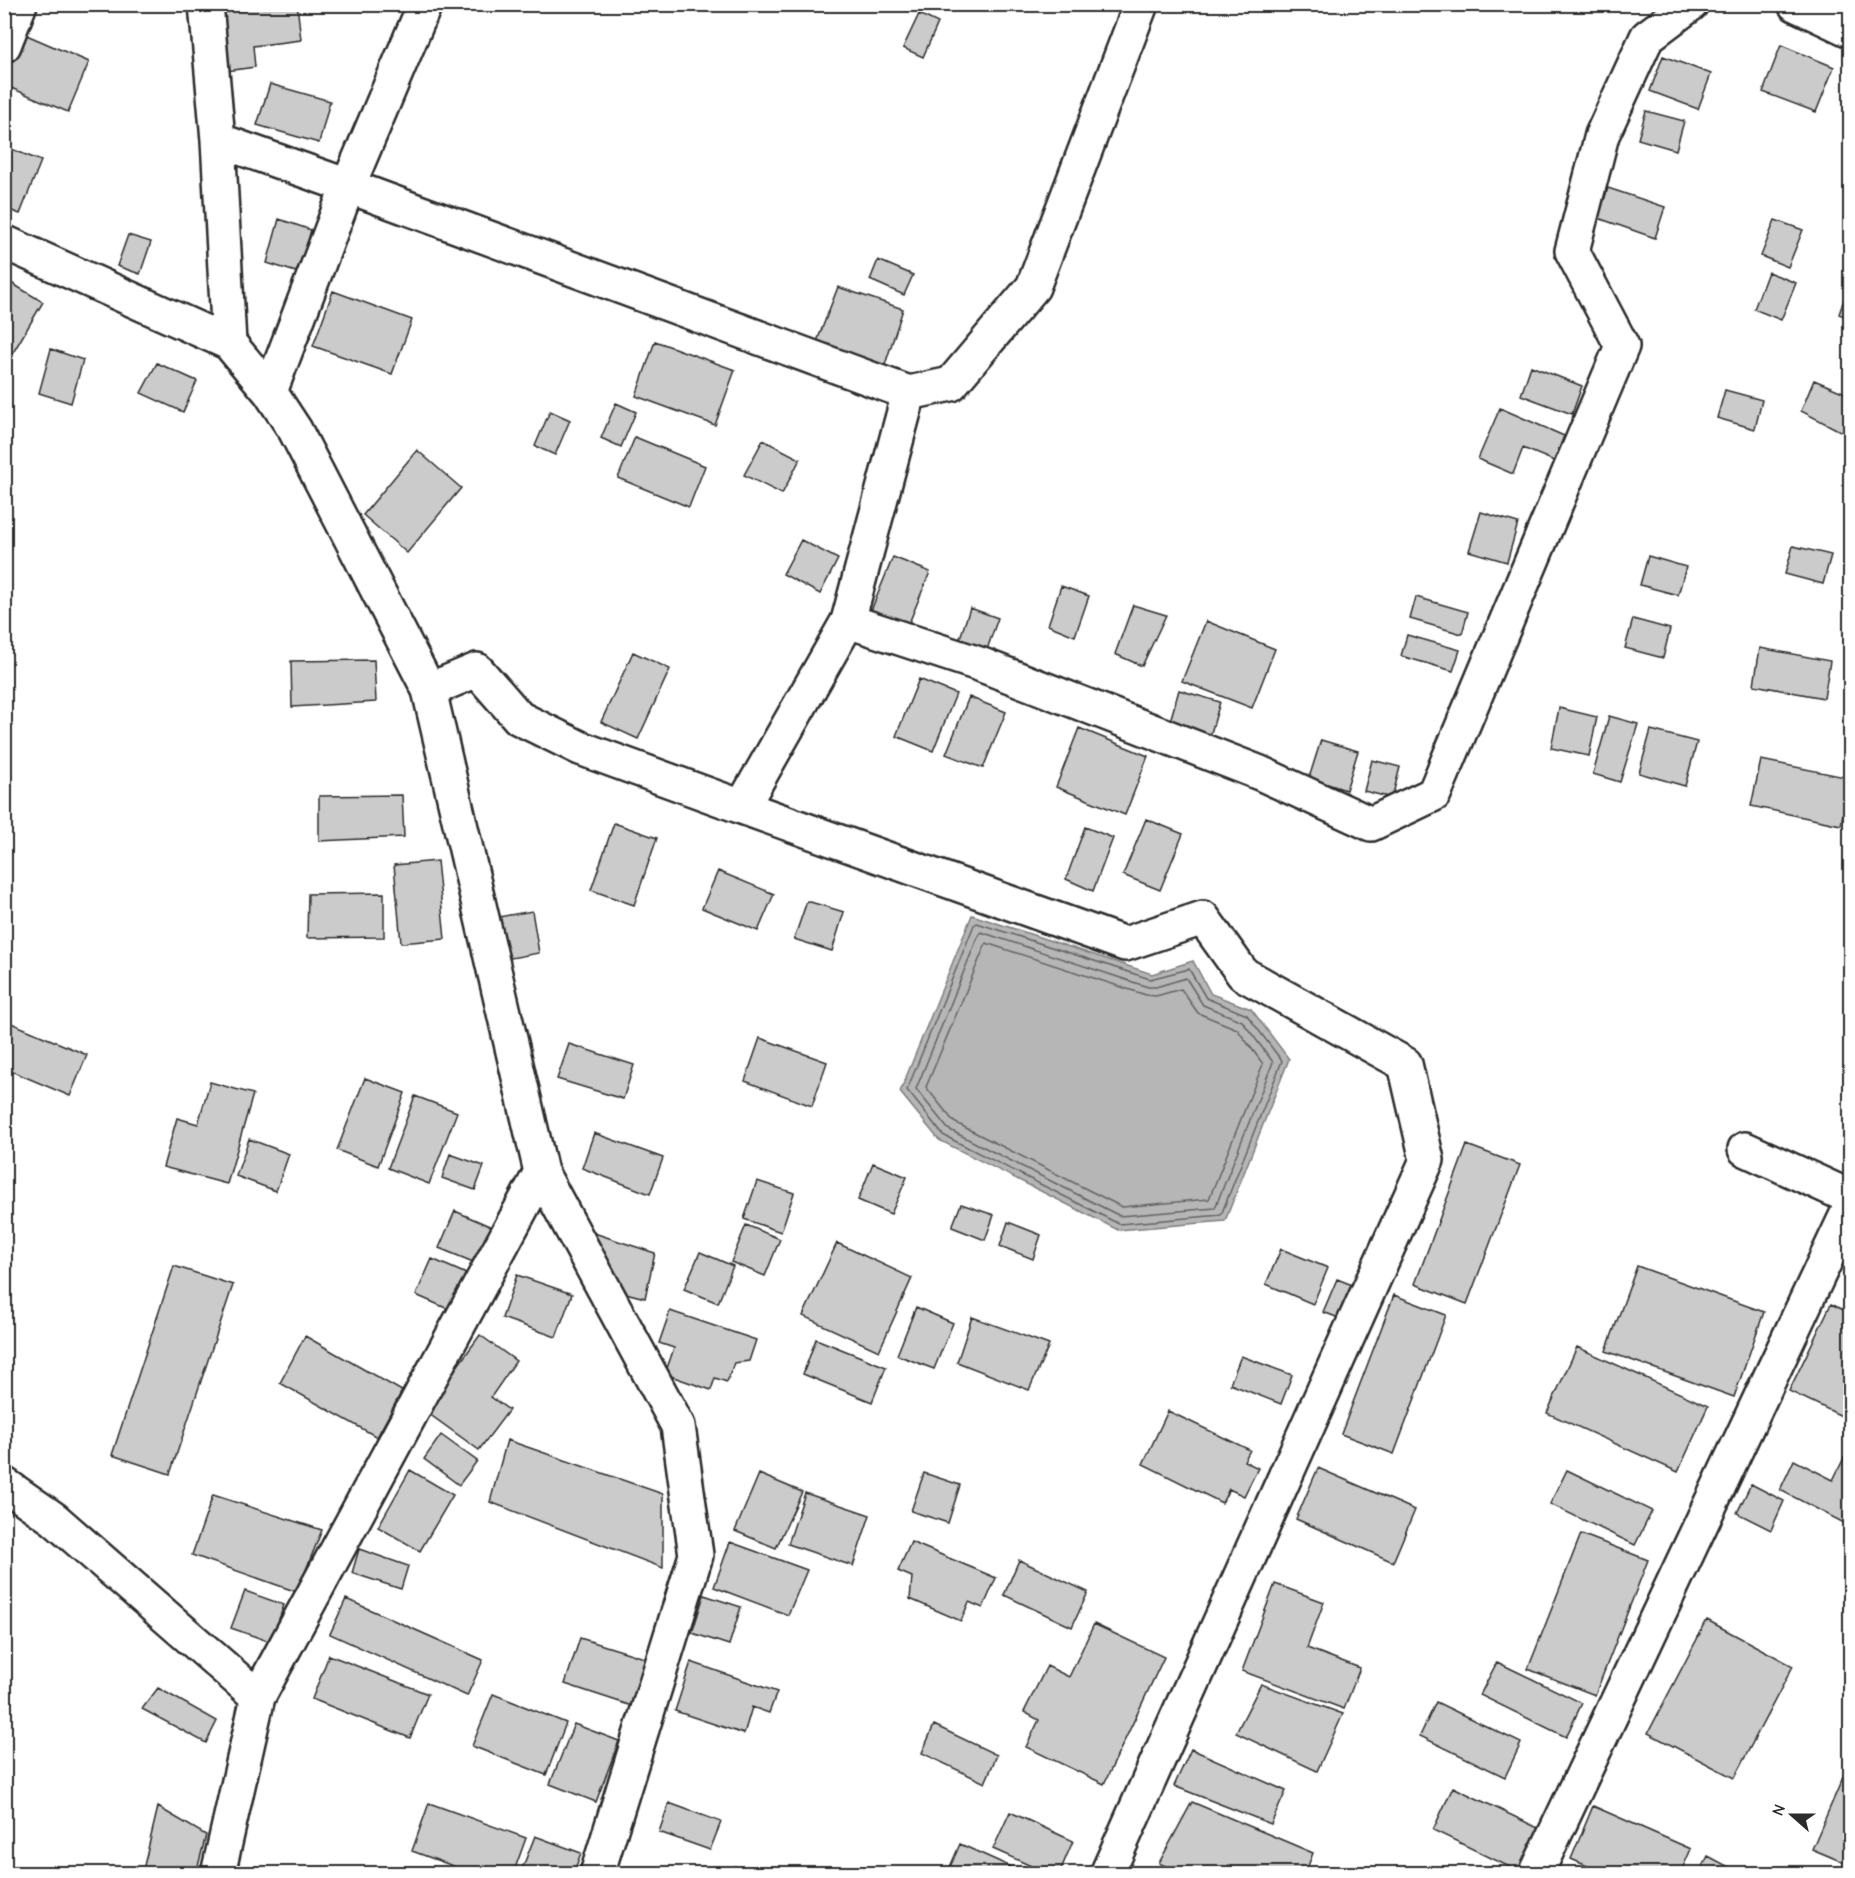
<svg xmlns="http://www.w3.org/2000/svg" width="1855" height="1878" viewBox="0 0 1855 1878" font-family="'Comic Neue',sans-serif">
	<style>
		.water { fill: #b6b6b6; stroke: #7e7e7e; stroke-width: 1.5 }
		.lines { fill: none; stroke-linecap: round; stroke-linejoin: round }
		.shore { stroke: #636363; stroke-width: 1.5 }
		.building { fill: #cbcbcb; stroke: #2b2b2b; stroke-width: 1.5 }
		.minor-casing { stroke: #2b2b2b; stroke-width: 38 }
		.minor { stroke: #fff; stroke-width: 33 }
	</style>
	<rect width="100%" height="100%" fill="#fff"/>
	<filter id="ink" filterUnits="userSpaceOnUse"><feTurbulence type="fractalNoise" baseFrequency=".0167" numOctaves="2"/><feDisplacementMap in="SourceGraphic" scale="12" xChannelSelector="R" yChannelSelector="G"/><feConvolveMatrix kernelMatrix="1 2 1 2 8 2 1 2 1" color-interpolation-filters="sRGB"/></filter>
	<g filter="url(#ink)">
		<path class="water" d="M 972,915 L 1152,974 L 1193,961 L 1211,994 L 1251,1009 L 1289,1059 L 1225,1221 L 1118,1230 L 939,1140 L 900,1092 Z"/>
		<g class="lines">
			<path class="shore" d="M 977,923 L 1150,979 L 1189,969 L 1206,998 L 1247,1015 L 1282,1061 L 1221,1215 L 1119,1224 L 943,1135 L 907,1090 L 974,925 Z
				M 981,932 L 1148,987 L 1156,987 L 1186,978 L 1203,1005 L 1242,1021 L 1273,1062 L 1215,1208 L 1120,1216 L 948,1129 L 916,1089 L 979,934 Z
				M 986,943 L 1146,995 L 1156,996 L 1181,989 L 1198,1013 L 1237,1029 L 1263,1064 L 1209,1199 L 1122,1207 L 954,1122 L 926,1087 Z"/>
		</g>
		<path class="building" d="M 211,4 L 297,4 L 301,40 L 253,46 L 255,67 L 219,72 Z
			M 919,14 L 938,23 L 923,57 L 903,48 Z
			M 22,33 L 89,62 L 68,112 L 4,85 L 4,73 Z
			M 1781,45 L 1834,67 L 1816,112 L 1763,92 Z
			M 1663,56 L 1711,74 L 1698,109 L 1650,91 Z
			M 270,84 L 330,101 L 319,143 L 257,125 Z
			M 1646,111 L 1684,121 L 1676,150 L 1638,139 Z
			M 4,146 L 41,161 L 20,214 L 4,208 Z
			M 1608,188 L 1665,207 L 1655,238 L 1598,218 Z
			M 279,219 L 311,230 L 299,273 L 267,263 Z
			M 1775,220 L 1803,230 L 1788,267 L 1761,256 Z
			M 128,235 L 151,242 L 140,274 L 117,266 Z
			M 878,260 L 913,275 L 904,295 L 870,280 Z
			M 1768,272 L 1796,283 L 1781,320 L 1754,309 Z
			M 8,281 L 43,302 L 4,368 L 4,288 Z
			M 1850,282 L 1850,318 L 1839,314 Z
			M 838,287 L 903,309 L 884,368 L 816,344 Z
			M 333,291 L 412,320 L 392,374 L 313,346 Z
			M 655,341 L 735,370 L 715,425 L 636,396 Z
			M 51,349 L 83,360 L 71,403 L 39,393 Z
			M 157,363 L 197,381 L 183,412 L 141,393 Z
			M 1531,366 L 1582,386 L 1572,414 L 1521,395 Z
			M 1814,380 L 1850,395 L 1850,436 L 1801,411 Z
			M 1725,390 L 1762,400 L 1755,429 L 1717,418 Z
			M 616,403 L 636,412 L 621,447 L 601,438 Z
			M 1500,408 L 1564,436 L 1554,461 L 1523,448 L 1513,474 L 1478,459 Z
			M 550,411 L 570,420 L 555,455 L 535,446 Z
			M 635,437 L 705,466 L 689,507 L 618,478 Z
			M 763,440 L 800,459 L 782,494 L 744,475 Z
			M 417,450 L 461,488 L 407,553 L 363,515 Z
			M 1481,512 L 1518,523 L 1507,562 L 1469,551 Z
			M 801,540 L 838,559 L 820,594 L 783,574 Z
			M 1793,546 L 1831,555 L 1823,584 L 1785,574 Z
			M 1648,556 L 1686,567 L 1678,595 L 1640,585 Z
			M 893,557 L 930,572 L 907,628 L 870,613 Z
			M 1061,586 L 1089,596 L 1075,636 L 1048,625 Z
			M 1416,597 L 1468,612 L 1462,634 L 1410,619 Z
			M 1133,605 L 1166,615 L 1142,666 L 1115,654 Z
			M 970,608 L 998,618 L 984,658 L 957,647 Z
			M 1633,619 L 1670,629 L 1663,658 L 1625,648 Z
			M 1206,621 L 1275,649 L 1252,708 L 1182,681 Z
			M 1407,635 L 1460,650 L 1453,671 L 1401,656 Z
			M 1760,648 L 1830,661 L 1824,698 L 1754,685 Z
			M 633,652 L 670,669 L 638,739 L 601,722 Z
			M 374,660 L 376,702 L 292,707 L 291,661 Z
			M 919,679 L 956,694 L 933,751 L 896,736 Z
			M 1179,690 L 1220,702 L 1209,740 L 1168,728 Z
			M 969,697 L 1006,712 L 983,768 L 946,754 Z
			M 1559,708 L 1597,717 L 1589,756 L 1551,748 Z
			M 1609,716 L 1638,724 L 1620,782 L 1593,774 Z
			M 1079,728 L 1148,756 L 1125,815 L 1056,787 Z
			M 1651,730 L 1697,742 L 1685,786 L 1639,773 Z
			M 1321,740 L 1358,751 L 1346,790 L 1309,778 Z
			M 1372,760 L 1400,767 L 1392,798 L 1364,791 Z
			M 1761,760 L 1850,778 L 1841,825 L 1751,806 Z
			M 402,795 L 404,837 L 319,841 L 319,796 Z
			M 1146,819 L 1183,834 L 1160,890 L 1123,875 Z
			M 614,823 L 657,838 L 634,905 L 591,890 Z
			M 1085,827 L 1113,838 L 1093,891 L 1066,879 Z
			M 437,861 L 445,939 L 401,943 L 394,865 Z
			M 718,871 L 774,894 L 758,931 L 702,908 Z
			M 384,893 L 384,937 L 307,938 L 308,894 Z
			M 807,901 L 844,912 L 832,951 L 794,939 Z
			M 532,911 L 539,953 L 499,960 L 493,918 Z
			M 4,1020 L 87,1055 L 70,1096 L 4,1068 Z
			M 760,1038 L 827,1062 L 812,1106 L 745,1081 Z
			M 569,1044 L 634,1065 L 623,1099 L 557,1079 Z
			M 365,1078 L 405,1093 L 378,1166 L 337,1150 Z
			M 210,1082 L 253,1094 L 227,1184 L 163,1167 L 177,1118 L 198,1124 Z
			M 415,1096 L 457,1112 L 429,1184 L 388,1168 Z
			M 594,1133 L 663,1158 L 650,1194 L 582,1168 Z
			M 249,1139 L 289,1154 L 276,1191 L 236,1176 Z
			M 1467,1145 L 1520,1165 L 1467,1304 L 1415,1284 Z
			M 450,1154 L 484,1166 L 475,1190 L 442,1178 Z
			M 873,1163 L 907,1177 L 891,1214 L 858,1200 Z
			M 757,1181 L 794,1193 L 781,1232 L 744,1219 Z
			M 961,1204 L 994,1215 L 985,1240 L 952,1227 Z
			M 455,1211 L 494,1228 L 478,1264 L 439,1248 Z
			M 1008,1222 L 1041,1235 L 1033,1259 L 1000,1246 Z
			M 746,1225 L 780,1239 L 765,1276 L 731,1262 Z
			M 594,1233 L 655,1253 L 645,1298 L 622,1292 Z
			M 837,1243 L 912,1278 L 879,1351 L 803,1316 Z
			M 1281,1249 L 1328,1268 L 1313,1304 L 1266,1284 Z
			M 700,1252 L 733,1266 L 718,1303 L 684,1289 Z
			M 432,1259 L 471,1276 L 455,1312 L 416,1295 Z
			M 174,1266 L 233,1285 L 170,1474 L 112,1455 Z
			M 1637,1266 L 1764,1312 L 1734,1397 L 1606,1351 Z
			M 517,1275 L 572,1294 L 556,1337 L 502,1318 Z
			M 1337,1279 L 1360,1288 L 1347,1321 L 1323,1312 Z
			M 1394,1295 L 1446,1315 L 1394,1454 L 1341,1434 Z
			M 1831,1304 L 1850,1313 L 1850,1420 L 1789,1391 Z
			M 916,1307 L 953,1323 L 934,1369 L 897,1355 Z
			M 670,1311 L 756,1340 L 749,1361 L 734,1363 L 727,1382 L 715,1378 L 711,1390 L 665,1374 L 674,1348 L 659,1343 Z
			M 972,1317 L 1049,1345 L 1029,1390 L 957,1362 Z
			M 480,1335 L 516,1361 L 491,1397 L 509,1410 L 479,1450 L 425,1411 Z
			M 305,1336 L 402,1391 L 377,1437 L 280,1383 Z
			M 816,1339 L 886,1367 L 872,1402 L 803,1374 Z
			M 1577,1347 L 1708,1406 L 1678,1472 L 1547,1413 Z
			M 1241,1356 L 1292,1375 L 1281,1404 L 1230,1384 Z
			M 1168,1411 L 1250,1450 L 1244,1461 L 1258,1468 L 1244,1496 L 1229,1489 L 1222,1503 L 1143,1464 Z
			M 441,1435 L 477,1461 L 459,1485 L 424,1459 Z
			M 507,1440 L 663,1494 L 663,1568 L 490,1502 Z
			M 1844,1458 L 1850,1461 L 1850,1509 L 1844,1523 L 1780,1490 L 1794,1460 L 1833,1480 Z
			M 1318,1468 L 1415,1510 L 1393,1562 L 1296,1519 Z
			M 410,1470 L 453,1495 L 420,1551 L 378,1527 Z
			M 1567,1470 L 1652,1511 L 1635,1545 L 1550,1504 Z
			M 924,1473 L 960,1485 L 948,1523 L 911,1511 Z
			M 759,1474 L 802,1492 L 776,1548 L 735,1531 Z
			M 1751,1484 L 1784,1501 L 1771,1530 L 1737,1513 Z
			M 805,1493 L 870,1515 L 853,1566 L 788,1544 Z
			M 213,1495 L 322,1530 L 297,1592 L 192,1555 Z
			M 1581,1534 L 1648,1560 L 1595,1695 L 1528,1669 Z
			M 730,1542 L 807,1570 L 788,1615 L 714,1587 Z
			M 911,1542 L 996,1578 L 983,1608 L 969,1602 L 961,1621 L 910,1599 L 912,1577 L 898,1571 Z
			M 359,1549 L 408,1566 L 401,1589 L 352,1573 Z
			M 1019,1560 L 1088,1592 L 1072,1627 L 1004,1595 Z
			M 1275,1584 L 1324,1602 L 1307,1648 L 1360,1668 L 1344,1709 L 1242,1671 Z
			M 245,1591 L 284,1605 L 271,1642 L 231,1628 Z
			M 704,1595 L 741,1607 L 729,1645 L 692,1633 Z
			M 346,1599 L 483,1660 L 467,1696 L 330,1634 Z
			M 1707,1620 L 1793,1666 L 1734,1778 L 1648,1733 Z
			M 1094,1624 L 1164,1657 L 1104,1784 L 1026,1747 L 1039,1720 L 1024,1712 L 1047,1666 L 1069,1677 Z
			M 580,1638 L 651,1660 L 635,1707 L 565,1684 Z
			M 329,1655 L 428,1694 L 410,1738 L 312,1699 Z
			M 691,1662 L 777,1692 L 769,1713 L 752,1707 L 744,1734 L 675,1711 Z
			M 1497,1662 L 1582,1703 L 1566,1737 L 1480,1695 Z
			M 1261,1684 L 1343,1714 L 1317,1771 L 1236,1733 Z
			M 158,1688 L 217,1721 L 206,1743 L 142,1709 Z
			M 493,1694 L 566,1723 L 546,1775 L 472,1746 Z
			M 1436,1702 L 1521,1743 L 1505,1777 L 1420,1736 Z
			M 574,1724 L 619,1741 L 596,1802 L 550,1784 Z
			M 934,1725 L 997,1755 L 985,1783 L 922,1753 Z
			M 1191,1749 L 1286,1791 L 1271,1824 L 1174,1786 Z
			M 1850,1761 L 1850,1865 L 1812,1849 Z
			M 1453,1787 L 1538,1828 L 1518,1871 L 1433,1830 Z
			M 1192,1802 L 1313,1853 L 1305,1874 L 1181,1874 L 1159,1863 Z
			M 429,1803 L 526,1838 L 513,1874 L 475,1874 L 412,1851 Z
			M 669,1803 L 721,1822 L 710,1850 L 659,1832 Z
			M 1593,1806 L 1691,1849 L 1680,1874 L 1606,1874 L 1571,1859 Z
			M 158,1807 L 206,1835 L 196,1874 L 142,1874 Z
			M 1010,1812 L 1073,1841 L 1059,1874 L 1049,1874 L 993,1849 Z
			M 535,1836 L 581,1853 L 573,1874 L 520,1874 Z
			M 960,1844 L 1027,1874 L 947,1874 Z
			M 1708,1856 L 1729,1867 L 1726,1874 L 1699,1874 Z
			M 735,1866 L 757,1874 L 732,1874 Z"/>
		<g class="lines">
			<g class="minor-casing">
				<path id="minor" d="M 206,4 L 218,140 L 229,343
					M 1795,4 L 1850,30
					M 4,45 L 20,4
					M 218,140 L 348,186 L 909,393
					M 4,242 L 229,343 L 270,392 L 295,430 L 429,690 L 541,1172 L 678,1426 L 696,1555 L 597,1874
					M 270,392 L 348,186 L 425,4
					M 848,621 L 909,393 L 951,384 L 1033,287 L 1141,4
					M 429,690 L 477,670 L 519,718 L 580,748 L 742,807 L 848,621 L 982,665 L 1260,773 L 1371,824 L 1434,794 L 1622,346 L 1572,251 L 1602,135 L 1647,37 L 1691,4
					M 742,807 L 1125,944 L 1203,918 L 1243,974 L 1405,1064 L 1427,1160 L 1107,1874
					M 1745,1149 L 1850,1197
					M 4,1484 L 54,1519 L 258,1697
					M 218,1874 L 258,1697 L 541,1172
					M 1536,1874 L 1850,1208"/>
			</g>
			<use href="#minor" class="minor"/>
		</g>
	</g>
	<rect width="1855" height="1878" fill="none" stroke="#fff" stroke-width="24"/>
	<rect x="12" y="12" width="1831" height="1854" fill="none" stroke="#2b2b2b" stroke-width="2" filter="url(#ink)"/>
	<g transform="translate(1792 1815) rotate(291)" stroke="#ffffff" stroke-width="4.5" paint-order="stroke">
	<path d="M0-4.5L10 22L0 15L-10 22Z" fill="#2b2b2b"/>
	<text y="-9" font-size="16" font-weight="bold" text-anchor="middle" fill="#2b2b2b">N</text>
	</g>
</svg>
